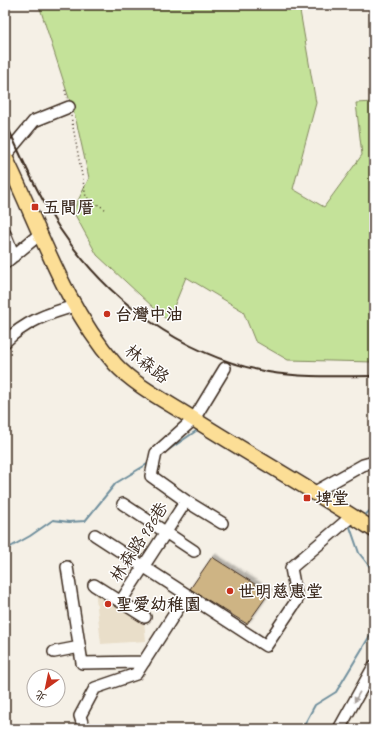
<svg xmlns="http://www.w3.org/2000/svg" width="379" height="734" viewBox="0 0 379 734" font-family="Caveat,'LXGW WenKai TC',sans-serif">
	<style>
		.built { fill: #e9dec9 }
		.green { fill: #c4e299; stroke: #80865c }
		.lines { fill: none; stroke-linecap: round; stroke-linejoin: round }
		.stream { stroke: #6f8f9d; stroke-width: 2 }
		.building { fill: #ceb484; stroke: #3b2a1e; filter: url(#shadow) }
		.minor-casing { stroke: #3b2a1e; stroke-width: 14 }
		.major-casing { stroke: #3b2a1e; stroke-width: 17 }
		.path { stroke: #3b2a1e; stroke-width: 1.5; stroke-dasharray: 1 3; stroke-linecap: butt }
		.minor { stroke: #fff; stroke-width: 11 }
		.major { stroke: #fcde96; stroke-width: 14 }
		.rail { stroke: #3b2a1e; stroke-width: 2 }
		.oneway { fill: #a79f9a }
		.poi-dot { fill: #c8321e; stroke: #fff; stroke-width: 1.5 }
		.labels { text-anchor: middle; dominant-baseline: central; stroke-width: 3; stroke-linejoin: round; paint-order: stroke }
		.poi-label { font-size: 17px; font-weight: bold; fill: #3b2a1e; stroke: #fff; text-anchor: start }
		.street-label { font-size: 17px; fill: #3b2a1e; stroke: #fff }
	</style>
	<defs>
		<filter id="shadow"><feDropShadow dx="3" dy="-3" stdDeviation="1" flood-color="#0004"/></filter>
	</defs>
	<rect width="100%" height="100%" fill="#f5f0e6"/>
	<filter id="ink" filterUnits="userSpaceOnUse"><feTurbulence type="fractalNoise" baseFrequency=".025" numOctaves="2"/><feDisplacementMap in="SourceGraphic" scale="8" xChannelSelector="R" yChannelSelector="G"/><feConvolveMatrix kernelMatrix="1 2 1 2 8 2 1 2 1" color-interpolation-filters="sRGB"/></filter>
	<g filter="url(#ink)">
		<path class="built" d="M 95,589 L 144,620 L 146,641 L 101,644 Z"/>
		<path class="green" d="M 39,5 L 299,5 L 316,103 L 293,189 L 324,207 L 362,155 L 356,103 L 374,102 L 374,362 L 288,360 L 255,341 L 243,311 L 186,277 L 168,321 L 97,255 L 73,211 L 89,178 L 76,120 Z"/>
		<g class="lines">
			<path class="stream" d="M 164,453 L 196,431
				M 363,517 L 374,507
				M 355,523 L 350,527 L 359,553 L 374,572
				M 5,550 L 30,536 L 53,520 L 69,522 L 85,521 L 116,483 L 149,463
				M 302,729 L 315,705 L 336,692 L 374,629"/>
		</g>
		<path class="building" d="M 212,557 L 269,593 L 247,624 L 190,589 Z"/>
		<g class="lines">
			<g class="minor-casing">
				<path id="minor" d="M 5,156 L 34,121 L 69,107
					M 5,234 L 14,256
					M 5,263 L 40,234
					M 5,342 C 24,322 49,313 75,306
					M 313,493 L 363,465 L 374,462
					M 123,504 L 194,551
					M 222,523 L 186,501 L 151,476 L 156,453 L 194,419 L 225,368
					M 95,535 L 266,646 L 297,600 L 291,568 L 352,516
					M 67,567 L 82,663 L 144,662
					M 94,585 L 145,617
					M 121,601 L 186,501
					M 54,652 L 80,647
					M 84,729 L 80,716 L 95,688 L 136,674 L 186,596
					M 339,729 L 374,666"/>
			</g>
			<g class="major-casing">
				<path id="major" d="M 5,157 C 40,227 63,304 115,364 C 134,385 167,402 192,418 C 252,456 314,491 374,530"/>
			</g>
			<path class="path" d="M 65,90 L 67,98
				M 71,116 L 86,197 L 105,209"/>
			<use href="#minor" class="minor"/>
			<use href="#major" class="major"/>
			<path class="rail" d="M 5,121 C 21,157 38,195 60,229 C 108,301 183,356 268,372 C 303,378 339,376 374,376"/>
		</g>
		<defs><path id="oneway-solid" d="M-6-.8H1V-3.2L6.5 0L1 3.2V.8H-6Z"/></defs>
		<use class="oneway" href="#oneway-solid" transform="translate(357 697) rotate(119)"/>
	</g>
	<g class="poi-dot">
		<rect x="31" y="203" width="8" height="8" rx="2"/>
		<circle cx="107" cy="314" r="4"/>
		<rect x="303" y="494" width="8" height="8" rx="2"/>
		<circle cx="230" cy="591" r="4"/>
		<circle cx="108" cy="604" r="4"/>
	</g>
	<g class="labels">
		<g class="poi-label">
			<text x="43" y="207">五間厝</text>
			<text x="115" y="314">台灣中油</text>
			<text x="315" y="498">埤堂</text>
			<text x="238" y="591">世明慈惠堂</text>
			<text x="116" y="604">聖愛幼稚園</text>
		</g>
		<g class="street-label">
			<text transform="translate(147 364) rotate(39)">林森路</text>
			<text transform="translate(139 542) rotate(-57)">林森路986巷</text>
		</g>
	</g>
	<rect width="379" height="734" fill="none" stroke="#fff" stroke-width="20"/>
	<rect x="10" y="10" width="359" height="714" fill="none" stroke="#3b2a1e" stroke-width="1.5" filter="url(#ink)"/>
	<g transform="translate(46 688) rotate(213)"><circle r="19" fill="#ffffff" stroke="#b1aaa5"/>
	<path d="M0-3L7 15L0 10L-7 15Z" fill="#c8321e"/>
	<text y="-6" font-size="11" font-weight="bold" text-anchor="middle" fill="#3b2a1e">北</text>
	</g>
</svg>
